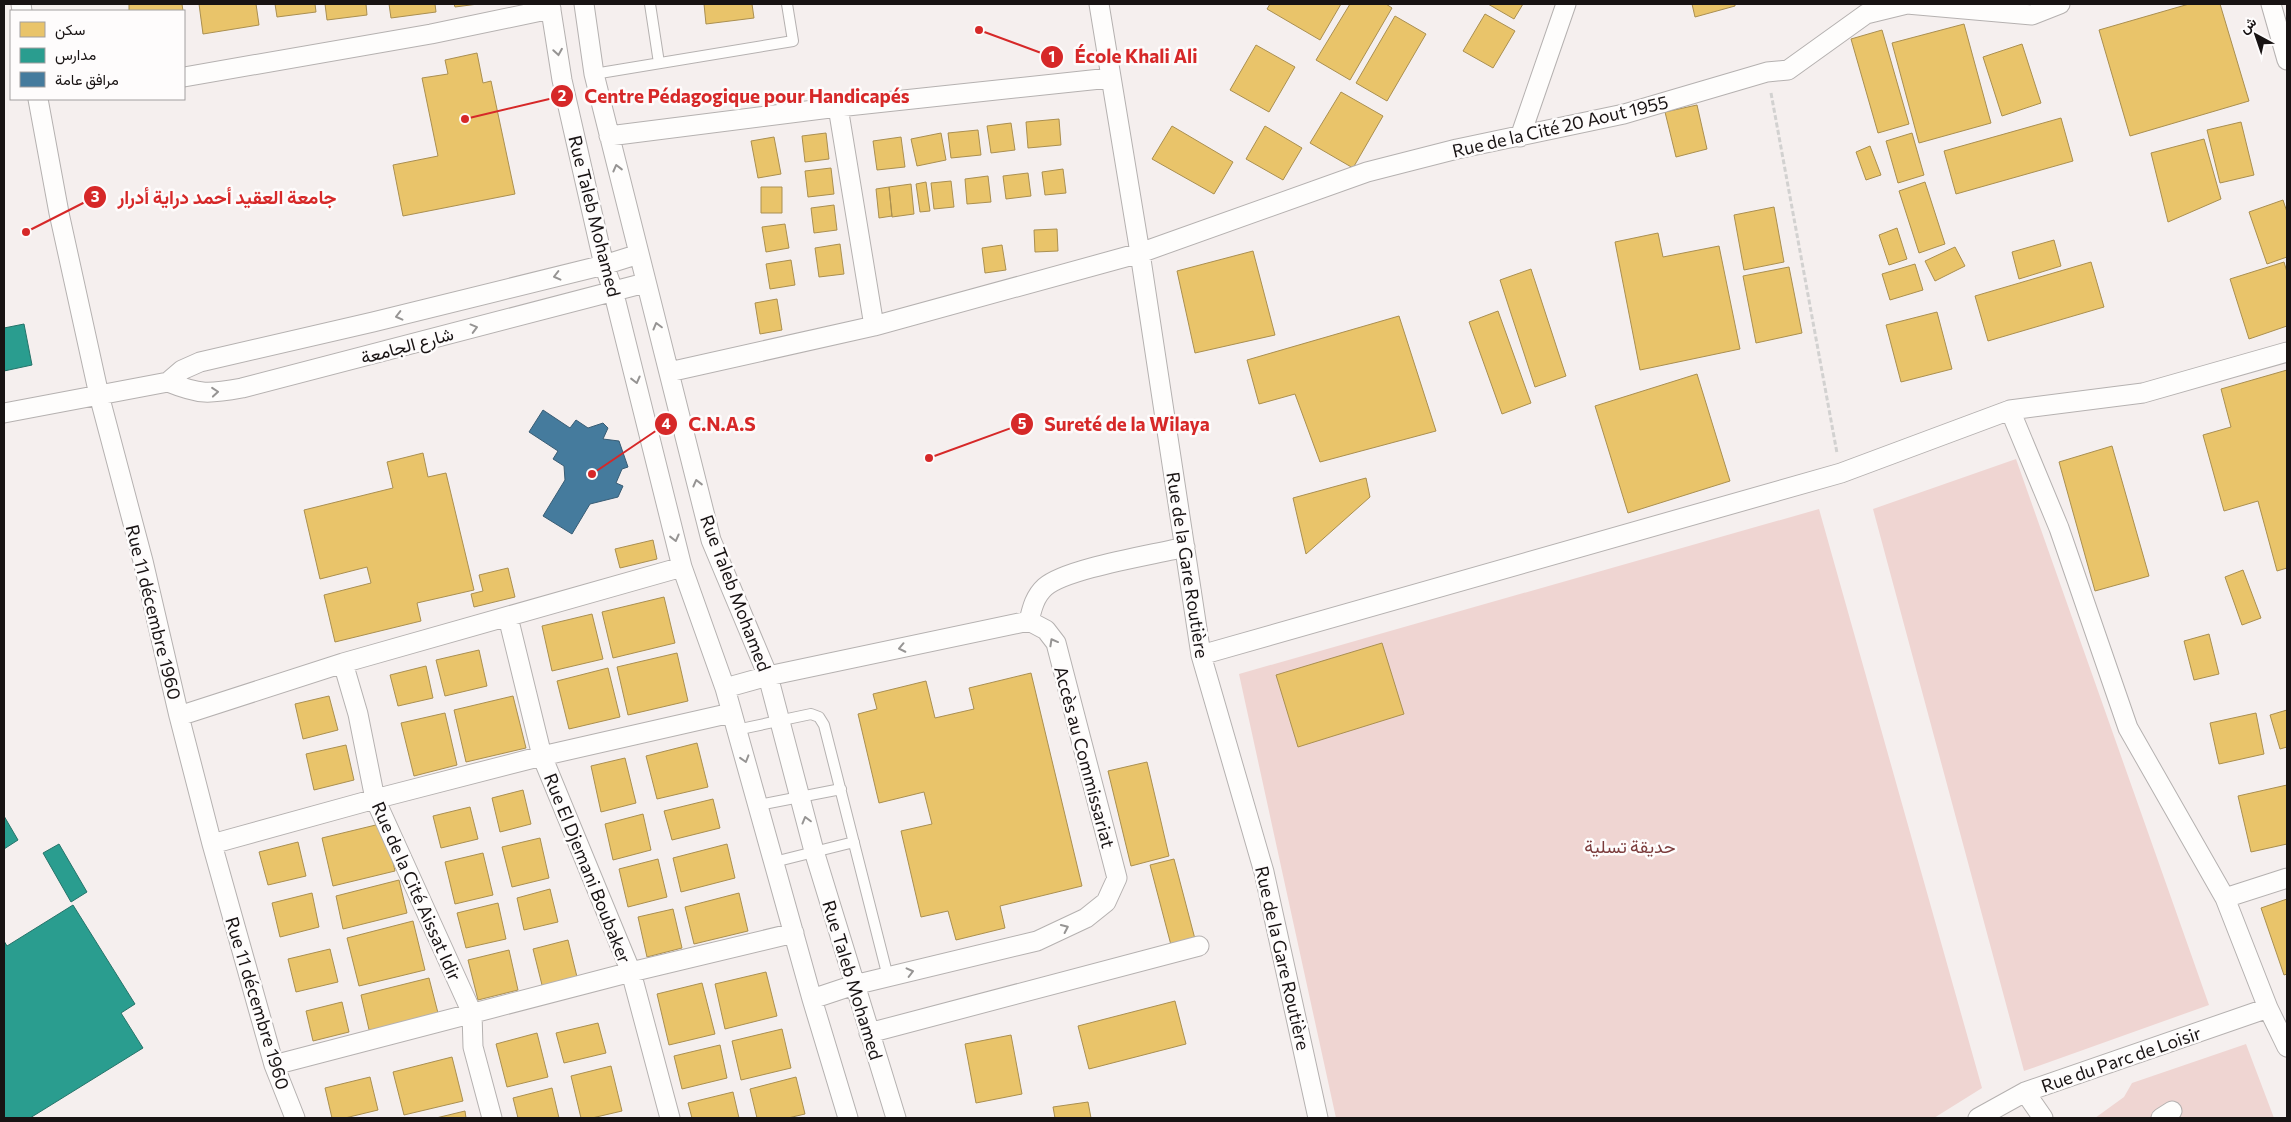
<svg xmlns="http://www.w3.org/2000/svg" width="2291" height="1122" viewBox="0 0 2291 1122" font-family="Commissioner,Vazirmatn,sans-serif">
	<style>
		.green { fill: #efd5d2 }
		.homes { fill: #e9c46a; stroke: #aa8f50 }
		.schools { fill: #2a9d8f; stroke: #25746a }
		.public { fill: #457b9d; stroke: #385c74 }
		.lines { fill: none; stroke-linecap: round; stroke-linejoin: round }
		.service-casing { stroke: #b5b1b0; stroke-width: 12 }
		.minor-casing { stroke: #b5b1b0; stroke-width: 21 }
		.path { stroke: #d2d1d0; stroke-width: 3; stroke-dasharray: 5 2.5; stroke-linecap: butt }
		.service { stroke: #fefdfc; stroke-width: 10 }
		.minor { stroke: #fefdfc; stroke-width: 19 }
		.oneway { stroke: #969493 }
		.labels { text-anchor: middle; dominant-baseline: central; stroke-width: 5; stroke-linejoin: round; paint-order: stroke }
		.street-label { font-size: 18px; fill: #181313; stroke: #fefcfc }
		.park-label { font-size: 18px; fill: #7b3c3c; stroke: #fefcfc }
		.leader { fill: none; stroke: #d62828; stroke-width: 2 }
		.callout-dot { fill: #d62828; stroke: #fefcfc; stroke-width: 2 }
		.mark-label { font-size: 15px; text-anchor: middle; font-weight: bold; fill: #fff }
		.callout-label { font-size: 19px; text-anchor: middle; font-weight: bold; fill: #d62828; stroke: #fefcfc; stroke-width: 5; stroke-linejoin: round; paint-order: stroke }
	</style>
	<rect width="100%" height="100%" fill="#f5efee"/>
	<path class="green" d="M 2016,459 L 2209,1005 L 2024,1071 L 1873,509 Z
		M 1819,509 L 1982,1088 L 1934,1118 L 1336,1118 L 1239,674 Z
		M 2246,1044 L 2274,1118 L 2095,1118 L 2124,1097 L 2132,1083 Z"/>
	<path class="homes" d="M 129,4 L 182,4 L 183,11 L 129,11 Z
		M 199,4 L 256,4 L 259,25 L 203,34 Z
		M 275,4 L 315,4 L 316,12 L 277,17 Z
		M 325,4 L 366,4 L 367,15 L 327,20 Z
		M 389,4 L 435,4 L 436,12 L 391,18 Z
		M 454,4 L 478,4 L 455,7 Z
		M 704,4 L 752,4 L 754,18 L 706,24 Z
		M 1270,4 L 1341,4 L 1320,40 L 1267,9 Z
		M 1350,4 L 1386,4 L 1392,8 L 1350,80 L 1316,60 Z
		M 1488,4 L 1523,4 L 1514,19 Z
		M 1692,4 L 1735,4 L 1735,6 L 1695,17 Z
		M 2189,4 L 2220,4 L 2249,101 L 2130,136 L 2099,30 Z
		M 1485,14 L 1515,31 L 1493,68 L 1463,51 Z
		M 1395,16 L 1426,34 L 1387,101 L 1356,83 Z
		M 1964,24 L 1991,123 L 1919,143 L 1892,43 Z
		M 1882,30 L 1909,124 L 1878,133 L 1851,39 Z
		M 2022,44 L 2041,103 L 2002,116 L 1983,57 Z
		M 1256,45 L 1295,67 L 1269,112 L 1230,90 Z
		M 477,53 L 483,83 L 491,81 L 515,194 L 403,216 L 393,165 L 438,156 L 422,78 L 448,74 L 445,60 Z
		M 1341,92 L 1383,116 L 1353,168 L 1310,143 Z
		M 1697,105 L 1707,149 L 1676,157 L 1665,112 Z
		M 2061,118 L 2073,161 L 1956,194 L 1944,151 Z
		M 1059,119 L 1061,145 L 1028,148 L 1026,122 Z
		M 2241,122 L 2254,175 L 2220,183 L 2207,130 Z
		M 1011,123 L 1015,150 L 991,153 L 987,126 Z
		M 1172,126 L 1233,162 L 1214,194 L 1152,159 Z
		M 1265,126 L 1302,148 L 1283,180 L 1246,159 Z
		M 978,130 L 981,155 L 951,158 L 948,133 Z
		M 826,133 L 829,159 L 805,162 L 802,136 Z
		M 941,133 L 946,160 L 917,166 L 911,139 Z
		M 1912,133 L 1924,175 L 1898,183 L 1886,141 Z
		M 774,137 L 781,174 L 758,178 L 751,141 Z
		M 901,137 L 905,167 L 877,170 L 873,141 Z
		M 2204,139 L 2221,199 L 2168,222 L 2151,153 Z
		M 1870,146 L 1881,175 L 1866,180 L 1856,152 Z
		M 831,168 L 834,194 L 808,197 L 805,171 Z
		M 1063,169 L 1066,193 L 1045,195 L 1042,172 Z
		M 1028,173 L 1031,196 L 1006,199 L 1003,176 Z
		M 988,176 L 991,202 L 967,204 L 965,179 Z
		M 951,181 L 954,207 L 934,209 L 931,183 Z
		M 926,182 L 930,211 L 920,212 L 916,184 Z
		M 1925,182 L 1945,244 L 1919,253 L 1899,191 Z
		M 911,184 L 914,214 L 892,217 L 889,187 Z
		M 761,187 L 782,187 L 782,213 L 761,213 Z
		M 889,187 L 892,216 L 879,218 L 876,189 Z
		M 2283,200 L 2287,212 L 2287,257 L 2267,264 L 2249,212 Z
		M 834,205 L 837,230 L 814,233 L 811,208 Z
		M 1774,207 L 1784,262 L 1744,270 L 1734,215 Z
		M 785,224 L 789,248 L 766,252 L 762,227 Z
		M 1897,228 L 1907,259 L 1889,265 L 1879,235 Z
		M 1057,229 L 1058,251 L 1035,252 L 1034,230 Z
		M 1658,233 L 1663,257 L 1719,246 L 1740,349 L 1640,370 L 1615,242 Z
		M 2054,240 L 2061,266 L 2019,279 L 2012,252 Z
		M 840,244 L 844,274 L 819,277 L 815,248 Z
		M 1002,245 L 1006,270 L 985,273 L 982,248 Z
		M 1955,247 L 1965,266 L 1935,281 L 1925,261 Z
		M 1253,251 L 1275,335 L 1195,353 L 1177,271 Z
		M 791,260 L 795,285 L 770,289 L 766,264 Z
		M 2091,262 L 2104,307 L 1988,341 L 1975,296 Z
		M 2284,262 L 2287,272 L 2287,326 L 2249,339 L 2230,279 Z
		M 1915,264 L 1923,290 L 1890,300 L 1882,274 Z
		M 1789,267 L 1802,333 L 1756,343 L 1743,276 Z
		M 1531,269 L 1566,376 L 1535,387 L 1500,280 Z
		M 777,299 L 782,330 L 760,334 L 755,303 Z
		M 1498,311 L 1531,403 L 1502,414 L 1469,322 Z
		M 1937,312 L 1952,369 L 1901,382 L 1886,325 Z
		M 1399,316 L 1436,431 L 1320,462 L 1295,394 L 1259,404 L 1247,360 Z
		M 2287,370 L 2287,568 L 2277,571 L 2258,501 L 2224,511 L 2203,435 L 2231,427 L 2221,389 Z
		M 1697,374 L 1730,481 L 1628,513 L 1595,406 Z
		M 2112,446 L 2149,576 L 2095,591 L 2059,462 Z
		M 423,453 L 428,477 L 446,473 L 474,590 L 417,603 L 421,621 L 335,642 L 324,595 L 371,583 L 367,567 L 320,579 L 304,510 L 393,488 L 387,462 Z
		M 1366,478 L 1370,497 L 1306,554 L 1293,498 Z
		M 653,540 L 657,559 L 620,568 L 615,549 Z
		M 508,568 L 515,597 L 474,607 L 471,594 L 483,591 L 479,575 Z
		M 2243,570 L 2261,618 L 2242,625 L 2225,577 Z
		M 664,597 L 675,643 L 613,658 L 602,612 Z
		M 592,614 L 603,659 L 552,671 L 542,626 Z
		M 2209,634 L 2219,674 L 2194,680 L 2184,641 Z
		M 1382,643 L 1404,714 L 1298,747 L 1276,675 Z
		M 479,650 L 487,686 L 445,696 L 436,660 Z
		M 677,653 L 688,701 L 628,715 L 617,667 Z
		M 426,666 L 433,698 L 398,706 L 390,675 Z
		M 608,668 L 620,717 L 569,729 L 557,681 Z
		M 1031,673 L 1082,886 L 1000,906 L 1005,928 L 956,940 L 948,911 L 921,917 L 901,831 L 932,824 L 924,792 L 879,803 L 858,714 L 877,709 L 873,694 L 926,681 L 935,718 L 974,709 L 969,688 Z
		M 329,696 L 338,730 L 303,739 L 295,704 Z
		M 513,696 L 526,748 L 466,762 L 454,710 Z
		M 2287,710 L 2287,747 L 2280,749 L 2270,715 Z
		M 445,713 L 457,765 L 414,776 L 401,723 Z
		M 2256,713 L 2264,754 L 2219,764 L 2210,723 Z
		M 697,743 L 708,787 L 657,799 L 646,756 Z
		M 346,745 L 354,780 L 314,790 L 306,754 Z
		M 625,758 L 636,803 L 601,812 L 591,766 Z
		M 1147,762 L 1169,856 L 1131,866 L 1108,771 Z
		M 2287,785 L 2287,844 L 2251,852 L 2238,796 Z
		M 523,790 L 531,824 L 500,832 L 492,798 Z
		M 713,799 L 720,828 L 672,840 L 664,811 Z
		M 470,807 L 478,839 L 441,848 L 433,816 Z
		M 643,814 L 651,850 L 613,860 L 605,824 Z
		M 384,823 L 395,871 L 333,886 L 322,838 Z
		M 540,838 L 549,878 L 512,887 L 502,847 Z
		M 298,842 L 306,876 L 268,885 L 259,852 Z
		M 727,844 L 735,878 L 681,892 L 673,858 Z
		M 483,853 L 493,895 L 455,904 L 445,862 Z
		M 658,859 L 667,897 L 628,907 L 619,869 Z
		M 1174,859 L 1195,939 L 1171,945 L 1150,865 Z
		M 399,880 L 407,913 L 343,929 L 336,896 Z
		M 550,889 L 558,922 L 524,930 L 517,898 Z
		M 312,893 L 319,927 L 280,937 L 272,903 Z
		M 739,893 L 748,931 L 694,944 L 685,907 Z
		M 2287,899 L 2287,974 L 2284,975 L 2261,908 Z
		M 498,903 L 506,939 L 466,948 L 457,913 Z
		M 673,909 L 682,948 L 647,957 L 638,917 Z
		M 413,921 L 425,970 L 359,986 L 347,938 Z
		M 568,940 L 578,981 L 543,989 L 533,949 Z
		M 330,949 L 338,982 L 296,992 L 288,959 Z
		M 509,950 L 518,990 L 478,1000 L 468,960 Z
		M 766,972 L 777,1016 L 725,1029 L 715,984 Z
		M 429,978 L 439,1017 L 370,1034 L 361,995 Z
		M 702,983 L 715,1034 L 669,1045 L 657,994 Z
		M 1175,1001 L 1186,1044 L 1089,1069 L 1078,1026 Z
		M 342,1002 L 349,1032 L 313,1041 L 306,1011 Z
		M 598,1023 L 606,1053 L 564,1063 L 556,1033 Z
		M 782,1029 L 791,1068 L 741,1080 L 732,1041 Z
		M 537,1033 L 548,1077 L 507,1087 L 496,1044 Z
		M 1011,1035 L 1022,1094 L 976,1103 L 965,1044 Z
		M 720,1045 L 727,1078 L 682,1089 L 674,1056 Z
		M 452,1057 L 463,1101 L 404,1115 L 393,1072 Z
		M 611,1066 L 622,1111 L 592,1118 L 581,1118 L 571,1076 Z
		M 370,1077 L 378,1110 L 345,1118 L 332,1118 L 325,1088 Z
		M 796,1077 L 805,1114 L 788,1118 L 757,1118 L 750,1089 Z
		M 552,1088 L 559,1118 L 518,1118 L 513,1098 Z
		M 733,1092 L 739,1118 L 692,1118 L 688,1103 Z
		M 1088,1102 L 1091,1118 L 1055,1118 L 1053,1107 Z
		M 465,1111 L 466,1118 L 436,1118 Z"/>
	<path class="schools" d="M 24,324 L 32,365 L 4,371 L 4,328 Z
		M 4,816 L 18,840 L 4,849 Z
		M 59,844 L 87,892 L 71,902 L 43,853 Z
		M 73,905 L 135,1004 L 121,1013 L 143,1048 L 30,1118 L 4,1118 L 4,941 L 7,946 Z"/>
	<path class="public" d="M 543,410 L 570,428 L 576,420 L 588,428 L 603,423 L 608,428 L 603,439 L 619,441 L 628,467 L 622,469 L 616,483 L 623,486 L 618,497 L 590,504 L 572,534 L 543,516 L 565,480 L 564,466 L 553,459 L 558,451 L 529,432 Z"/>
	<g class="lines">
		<g class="service-casing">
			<path id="service" d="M 650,4 L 659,63
				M 594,74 L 793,41 L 787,4
				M 736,730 L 811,714 L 819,717 L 824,725 L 888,977
				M 759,805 L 841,789
				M 774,862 L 854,842"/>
		</g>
		<g class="minor-casing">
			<path id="minor" d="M 21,4 L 22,11
				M 550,4 L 562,80 L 604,265 L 613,290 L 682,567 L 725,688 L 812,999 L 848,1118
				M 584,4 L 594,74 L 711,540 L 768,676 L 814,851 L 896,1118
				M 1099,4 L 1140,253 L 1201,655 L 1264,872 L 1318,1118
				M 2271,4 L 2287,60
				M 184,77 L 431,34 L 551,9
				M 38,99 L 59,213 L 99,395 L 143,561 L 179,716 L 212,844 L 274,1065 L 295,1118
				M 838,107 L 874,326
				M 609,136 L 838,107 L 1110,78
				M 1520,137 L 1566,4
				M 669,372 L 874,326 L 1140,253 L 1367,172 L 1457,149 L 1624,114 L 1767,72 L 1788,70 L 1866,14 L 1907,4 L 2032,15 L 2060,4
				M 168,382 L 182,370 L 200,362 L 373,322 L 604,265 L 639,254
				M 2010,410 L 2059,528 L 2128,728 L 2225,898 L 2268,1008 L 2287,1047
				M 4,413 L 168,382 C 200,395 209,394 242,388 L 645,283
				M 508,617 L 542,756 L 631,972 L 670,1118
				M 1029,621 C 1032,608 1035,596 1045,587 C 1067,568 1153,555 1185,547
				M 1201,655 L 1841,473 L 2010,410 L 2143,393 L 2287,352
				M 343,663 L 358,714 L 375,799 L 472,1013 L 473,1047 L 492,1118
				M 725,688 L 768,676 L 1029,621 L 1046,630 L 1056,643 L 1117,878 L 1106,902 L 1086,918 L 1037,941 L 854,985 L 812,999
				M 179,716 L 343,663 L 682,567
				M 212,844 L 375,799 L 542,756 L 731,713
				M 2225,898 L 2287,878
				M 869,1033 L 1199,946
				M 274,1065 L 631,972 L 794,933
				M 2025,1092 L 2043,1118
				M 1978,1118 L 2025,1092 L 2268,1008
				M 2161,1118 L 2172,1111"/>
		</g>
		<path class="path" d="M 1771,93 L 1837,453"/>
		<use href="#service" class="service"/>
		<use href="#minor" class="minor"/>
	</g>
	<defs><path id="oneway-chevron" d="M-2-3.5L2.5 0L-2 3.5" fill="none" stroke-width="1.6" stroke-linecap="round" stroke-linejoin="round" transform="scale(1.25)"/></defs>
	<g class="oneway">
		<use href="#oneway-chevron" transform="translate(558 52) rotate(81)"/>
		<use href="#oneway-chevron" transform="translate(617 168) rotate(-104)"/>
		<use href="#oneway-chevron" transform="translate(557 276) rotate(166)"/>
		<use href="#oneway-chevron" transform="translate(399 316) rotate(166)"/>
		<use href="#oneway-chevron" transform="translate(657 326) rotate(-105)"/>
		<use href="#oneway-chevron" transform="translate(474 328) rotate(-15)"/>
		<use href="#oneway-chevron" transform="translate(636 380) rotate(76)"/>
		<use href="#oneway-chevron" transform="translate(215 392) rotate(-5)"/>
		<use href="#oneway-chevron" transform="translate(697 483) rotate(-104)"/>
		<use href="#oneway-chevron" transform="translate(675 538) rotate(76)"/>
		<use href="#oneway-chevron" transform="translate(1053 642) rotate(-119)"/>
		<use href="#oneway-chevron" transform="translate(902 648) rotate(168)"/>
		<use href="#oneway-chevron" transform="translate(745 759) rotate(73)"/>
		<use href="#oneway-chevron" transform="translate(806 820) rotate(-105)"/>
		<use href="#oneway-chevron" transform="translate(1065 928) rotate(-25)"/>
		<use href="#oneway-chevron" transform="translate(910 972) rotate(-14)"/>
	</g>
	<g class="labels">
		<g class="street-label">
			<text transform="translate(1560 126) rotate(-13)">Rue de la Cité 20 Aout 1955</text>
			<text transform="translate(595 216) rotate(76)">Rue Taleb Mohamed</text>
			<text transform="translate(407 345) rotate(-15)">شارع الجامعة</text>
			<text transform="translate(1188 565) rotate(81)">Rue de la Gare Routière</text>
			<text transform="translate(736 593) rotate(69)">Rue Taleb Mohamed</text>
			<text transform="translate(154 612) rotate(76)">Rue 11 décembre 1960</text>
			<text transform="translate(1085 757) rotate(75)">Accès au Commissariat</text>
			<text transform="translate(588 868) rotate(68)">Rue El Djemani Boubaker</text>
			<text transform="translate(417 891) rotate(66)">Rue de la Cité Aissat Idir</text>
			<text transform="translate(1283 958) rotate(77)">Rue de la Gare Routière</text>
			<text transform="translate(853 980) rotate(73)">Rue Taleb Mohamed</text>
			<text transform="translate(258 1003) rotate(73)">Rue 11 décembre 1960</text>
			<text transform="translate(2121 1059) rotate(-19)">Rue du Parc de Loisir</text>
		</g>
		<g class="park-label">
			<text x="1630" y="846">حديقة تسلية</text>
		</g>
	</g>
	<path class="leader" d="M979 30L1052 57M465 119L562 96M26 232L95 197M592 474L666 424M929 458L1022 424"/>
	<g class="callout-dot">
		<circle cx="979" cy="30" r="5"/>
		<circle cx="465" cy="119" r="5"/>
		<circle cx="26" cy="232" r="5"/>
		<circle cx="592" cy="474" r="5"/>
		<circle cx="929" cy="458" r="5"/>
		<circle cx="1052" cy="57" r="12"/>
		<circle cx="562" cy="96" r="12"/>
		<circle cx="95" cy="197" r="12"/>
		<circle cx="666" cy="424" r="12"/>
		<circle cx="1022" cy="424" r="12"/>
	</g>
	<g class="mark-label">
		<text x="1052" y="62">1</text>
		<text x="562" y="101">2</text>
		<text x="95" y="202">3</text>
		<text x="666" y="429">4</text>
		<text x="1022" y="429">5</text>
	</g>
	<g class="callout-label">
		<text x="1136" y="63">École Khali Ali</text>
		<text x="747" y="103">Centre Pédagogique pour Handicapés</text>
		<text x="227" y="204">جامعة العقيد أحمد دراية أدرار</text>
		<text x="722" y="431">C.N.A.S</text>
		<text x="1127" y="431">Sureté de la Wilaya</text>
	</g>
	<rect width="2291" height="1122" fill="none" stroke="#181313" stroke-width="10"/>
	<rect x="10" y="10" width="175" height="90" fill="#fefcfc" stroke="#a29f9f"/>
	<rect x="20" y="22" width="25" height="15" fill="#e9c46a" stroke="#a29f9f"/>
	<text x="55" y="35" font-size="15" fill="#181313">سكن</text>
	<rect x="20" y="48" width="25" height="15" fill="#2a9d8f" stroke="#a29f9f"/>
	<text x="55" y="60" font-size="15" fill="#181313">مدارس</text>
	<rect x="20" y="72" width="25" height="15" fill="#457b9d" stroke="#a29f9f"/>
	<text x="55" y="85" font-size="15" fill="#181313">مرافق عامة</text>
	<g transform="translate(2256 35) rotate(320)" stroke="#fefcfc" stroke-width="4" paint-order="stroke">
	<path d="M0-4L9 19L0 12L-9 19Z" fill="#181313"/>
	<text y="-8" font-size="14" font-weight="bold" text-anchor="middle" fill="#181313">ش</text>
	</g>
</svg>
